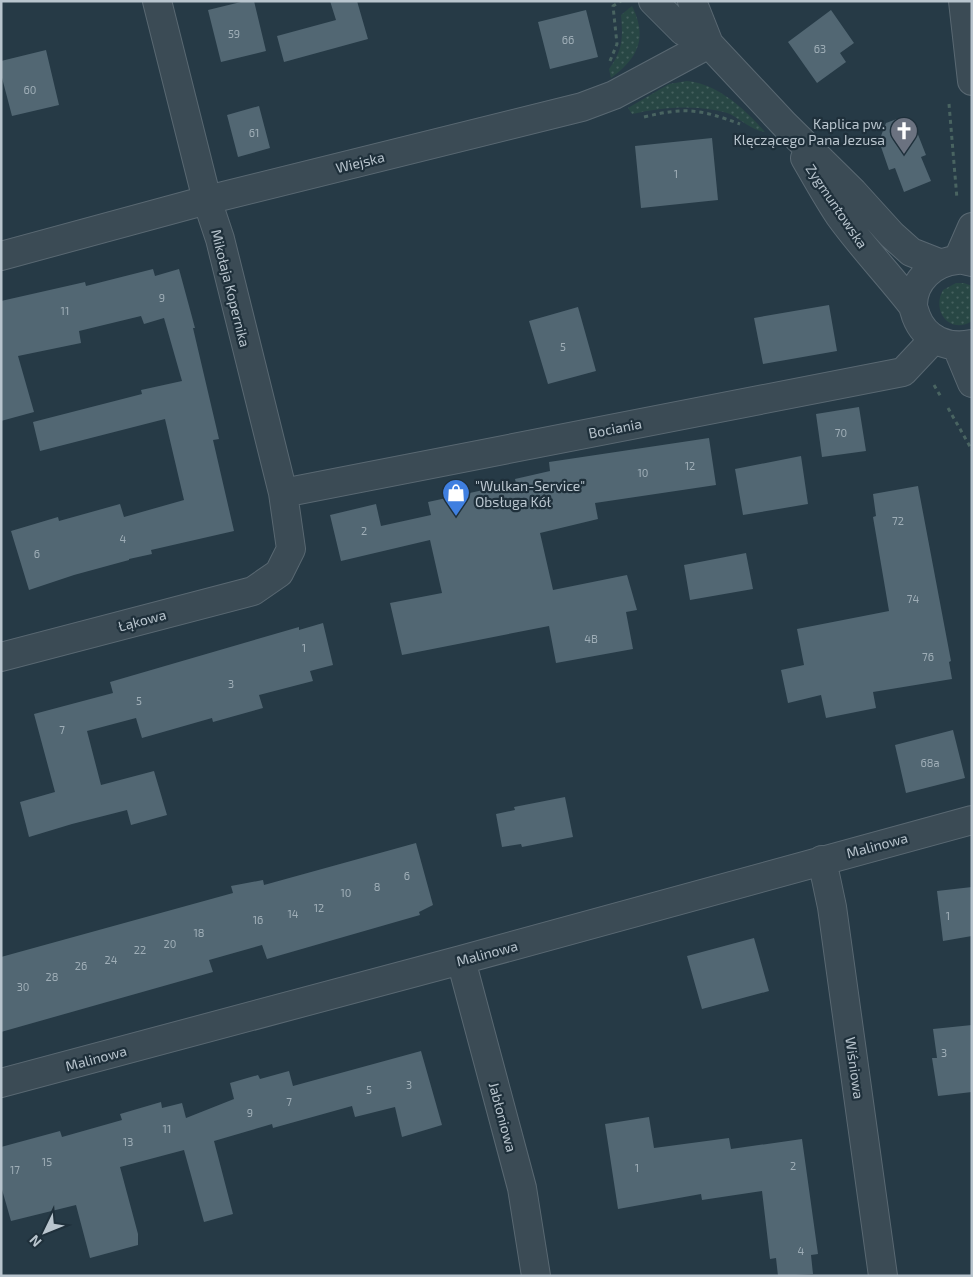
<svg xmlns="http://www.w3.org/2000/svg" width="973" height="1277" viewBox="0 0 973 1277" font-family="'Exo 2',sans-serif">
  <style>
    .grass { fill: url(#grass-dots) }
    .building { fill: #526773 }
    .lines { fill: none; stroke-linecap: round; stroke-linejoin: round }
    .minor-casing { stroke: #596872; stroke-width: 30 }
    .path { stroke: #496461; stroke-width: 3; stroke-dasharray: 4 4; stroke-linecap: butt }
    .minor { stroke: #3b4b55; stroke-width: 28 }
    .labels { text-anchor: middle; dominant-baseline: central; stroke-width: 4.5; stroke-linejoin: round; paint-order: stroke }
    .number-label { font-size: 11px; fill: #9faeb7 }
    .poi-label { font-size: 14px; fill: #b9c5ce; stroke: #1f303b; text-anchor: end }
    .street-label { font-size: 14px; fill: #b9c5ce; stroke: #1f303b }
  </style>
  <defs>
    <pattern id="grass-dots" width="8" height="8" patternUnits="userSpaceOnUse" patternTransform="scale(1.25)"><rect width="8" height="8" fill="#284744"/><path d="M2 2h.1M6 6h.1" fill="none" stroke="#45605e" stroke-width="1.8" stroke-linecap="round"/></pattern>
  </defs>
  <rect width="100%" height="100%" fill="#263a46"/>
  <path class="grass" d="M632,6c16,32 6,52 -21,72l-2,-9c14,-19 14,-31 12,-54z
    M687,81c31,3 58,28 78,51 -13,-2 -24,-12 -35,-18 -5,-2 -10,-3 -16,-4 -28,-5 -54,-2 -82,4l-4,-6 41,-24z
    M956,283h8l8,3v35c-22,14 -41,-10 -29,-31z"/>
  <path class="building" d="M245,1h9l12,50 -45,11 -13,-52z
    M330,1h27l11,38 -84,23 -7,-26 59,-16z
    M586,10l12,47 -48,12 -12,-47z
    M831,10l23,33 -14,10 6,9 -29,21 -29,-41z
    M46,50l13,55 -47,11 -11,-42v-13z
    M259,106l11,42 -32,9 -11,-42z
    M897,119l18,8 11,28 -5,2 10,24 -27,11 -9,-24 -6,2 -10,-29 7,-18z
    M712,138l6,62 -77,8 -6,-62z
    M153,269l2,7 24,-7 16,59h-2l26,111 -6,1 21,91 -83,19 1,4 -23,5v1l-55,15 -45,15 -18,-59 47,-14 1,4 61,-17 4,13 60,-17 -19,-81 -125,32 -7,-29 109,-28 -1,-4 41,-9 -18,-63 -20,6 -3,-8 -62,15 2,12 -63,13 16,56 -33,9v-120l84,-19 1,4z
    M829,305l8,46 -74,13 -9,-46z
    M578,307l18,64 -48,13 -19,-63z
    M859,407l7,44 -44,6 -6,-43z
    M709,438l7,47 -121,18 3,16 -58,14 13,57 74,-15 10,35 -11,2 7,37 -77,14 -7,-37 -147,29 -12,-52 52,-10 -12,-53 -89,21 -11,-46 46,-11 5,22 50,-11 -3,-13 88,-19 -1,-4 35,-8 -1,-9z
    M801,456l7,48 -65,11 -8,-46z
    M918,486l33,175 -2,1 3,17 -79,13 3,16 -50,10 -5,-23 -33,8 -7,-33 23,-5 -7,-36 92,-18 -16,-94 3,-1 -3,-22z
    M746,553l7,36 -63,11 -6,-35z
    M323,623l10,42 -23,6 3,10 -54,14 4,13 -50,14 -1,-4 -70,20 -6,-20 -49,13 14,54 53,-14 13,44 -36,10 -4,-15 -55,14 -43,13 -9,-35 35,-10 -21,-78 79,-21 -3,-11 189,-55v3z
    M953,730l12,48 -59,15 -11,-48z
    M565,797l8,40 -51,10 -1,-3 -19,3 -6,-33 19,-4 -1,-3z
    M416,843l17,62 -14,7 1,3 -153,44 -5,-14 -53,15 4,12 -212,60v-75l232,-64 -2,-7 32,-6 1,5z
    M972,887v49l-29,5 -6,-50z
    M754,938l15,53 -67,18 -15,-53z
    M972,1025v67l-34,4 -6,-38h5l-4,-29z
    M421,1051l21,74 -40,12 -7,-30 -40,10 -3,-11 -79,22 -1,-4 -58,17 19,73 -29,8 -20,-72 -64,17 18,67v11l-48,13 -14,-53 -65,16 -10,-35v-39l59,-16 2,6 60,-17 -2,-6 41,-12 1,6 20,-5 4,15 48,-19 -4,-16 28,-8 2,4 29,-8 4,15z
    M649,1117l5,31 75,-10 2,11 71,-10 16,115 -7,1 2,19 -35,2 -2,-18 -6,1 -8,-68 -60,9 -1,-6 -83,15 -13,-85z"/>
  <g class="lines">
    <defs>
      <path id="minor" d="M653,1l30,30 26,13 76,81 68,67 39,43 19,17 28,11
        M692,1l17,43
        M963,1l9,80
        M805,158c11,19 22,39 34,57 23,32 50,60 74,91
        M1,256l206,-56 375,-93 32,-12 95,-51
        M958,259l14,-32
        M972,262c-5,-1 -10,-3 -15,-2 -23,2 -44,20 -44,45 0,3 2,7 3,11 9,24 32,33 56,28
        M957,347l15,36
        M283,493l620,-121 31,-33
        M1,657l252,-66 26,-18 12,-24 -8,-56 -63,-254 -13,-39 -50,-199
        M822,860l10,47 51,369
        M461,960l61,228 14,88
        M1,1083l460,-123 511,-140"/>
    </defs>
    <use href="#minor" class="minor-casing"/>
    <path class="path" d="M610,61l7,-17 -4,-38 8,-5
      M949,104l8,95
      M644,117c41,-10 56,-8 96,7
      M934,385l7,12
      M948,408l24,42"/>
    <use href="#minor" class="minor"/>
  </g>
  <defs>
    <symbol id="church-pin" viewBox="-11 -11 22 30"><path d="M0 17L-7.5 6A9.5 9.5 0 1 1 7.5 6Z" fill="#6b7280" stroke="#1f303b"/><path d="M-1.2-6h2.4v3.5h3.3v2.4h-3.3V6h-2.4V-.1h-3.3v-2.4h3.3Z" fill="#fff"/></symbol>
    <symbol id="shop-pin" viewBox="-11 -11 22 30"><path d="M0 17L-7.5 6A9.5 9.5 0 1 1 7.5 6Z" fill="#3f7fe0" stroke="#1f303b"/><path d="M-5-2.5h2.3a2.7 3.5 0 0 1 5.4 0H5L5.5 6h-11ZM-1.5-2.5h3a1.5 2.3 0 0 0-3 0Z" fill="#fff"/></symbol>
  </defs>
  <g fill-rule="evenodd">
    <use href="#church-pin" x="888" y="115" width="32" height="43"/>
    <use href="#shop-pin" x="440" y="477" width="32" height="43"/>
  </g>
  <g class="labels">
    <g class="number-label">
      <text x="234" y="33">59</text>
      <text x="568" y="39">66</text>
      <text x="820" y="48">63</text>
      <text x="30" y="89">60</text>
      <text x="254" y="132">61</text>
      <text x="676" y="173">1</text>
      <text x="162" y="297">9</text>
      <text x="65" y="310">11</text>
      <text x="563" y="346">5</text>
      <text x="841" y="432">70</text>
      <text x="690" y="465">12</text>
      <text x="643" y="472">10</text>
      <text x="898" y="520">72</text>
      <text x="364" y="530">2</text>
      <text x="123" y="538">4</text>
      <text x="37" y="553">6</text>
      <text x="913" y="598">74</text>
      <text x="591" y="638">4B</text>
      <text x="304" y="647">1</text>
      <text x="928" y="656">76</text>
      <text x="231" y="683">3</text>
      <text x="139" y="700">5</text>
      <text x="62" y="729">7</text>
      <text x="930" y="762">68a</text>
      <text x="407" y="875">6</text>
      <text x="377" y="886">8</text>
      <text x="346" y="892">10</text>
      <text x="319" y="907">12</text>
      <text x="293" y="913">14</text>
      <text x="948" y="915">1</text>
      <text x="258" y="919">16</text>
      <text x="199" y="932">18</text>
      <text x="170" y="943">20</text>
      <text x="140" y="949">22</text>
      <text x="111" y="959">24</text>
      <text x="81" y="965">26</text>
      <text x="52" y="976">28</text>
      <text x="23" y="986">30</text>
      <text x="944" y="1052">3</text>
      <text x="409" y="1084">3</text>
      <text x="369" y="1089">5</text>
      <text x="289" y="1101">7</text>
      <text x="250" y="1112">9</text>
      <text x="167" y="1128">11</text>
      <text x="128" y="1141">13</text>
      <text x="47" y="1161">15</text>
      <text x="793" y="1165">2</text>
      <text x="637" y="1167">1</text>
      <text x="15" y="1169">17</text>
      <text x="801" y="1250">4</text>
    </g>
    <g class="poi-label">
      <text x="885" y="123">Kaplica pw.<tspan x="885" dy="16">Klęczącego Pana Jezusa</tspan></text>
      <text x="475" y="485" text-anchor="start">"Wulkan-Service"<tspan x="475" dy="16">Obsługa Kół</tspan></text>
    </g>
    <g class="street-label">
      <text transform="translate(360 162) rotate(-14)">Wiejska</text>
      <text transform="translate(837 206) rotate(56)">Zygmuntowska</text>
      <text transform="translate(231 288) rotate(76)">Mikołaja Kopernika</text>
      <text transform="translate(615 428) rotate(-11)">Bociania</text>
      <text transform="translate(142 620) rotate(-15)">Łąkowa</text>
      <text transform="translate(877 845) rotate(-15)">Malinowa</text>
      <text transform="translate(487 953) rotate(-15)">Malinowa</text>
      <text transform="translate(96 1058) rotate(-15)">Malinowa</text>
      <text transform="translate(855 1068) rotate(82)">Wiśniowa</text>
      <text transform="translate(503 1117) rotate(75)">Jabłoniowa</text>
    </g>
  </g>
  <rect width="973" height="1277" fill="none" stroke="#b9c5ce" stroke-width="5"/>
  <g transform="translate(45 1232) rotate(227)" stroke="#1f303b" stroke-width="4" paint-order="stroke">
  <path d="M0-4L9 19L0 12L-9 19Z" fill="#b9c5ce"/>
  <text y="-8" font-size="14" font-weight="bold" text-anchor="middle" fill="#b9c5ce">N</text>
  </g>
</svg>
